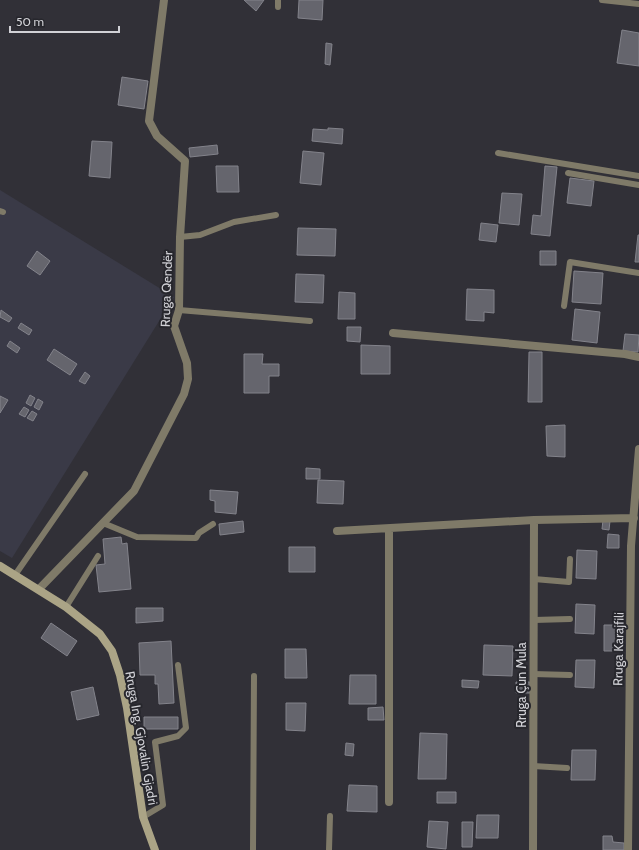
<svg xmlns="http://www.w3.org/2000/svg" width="639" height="850" viewBox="0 0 639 850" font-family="Cabin,sans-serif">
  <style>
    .built { fill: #3a3a47 }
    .building { fill: #65656d; stroke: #83838b }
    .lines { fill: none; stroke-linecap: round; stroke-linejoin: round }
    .lane { stroke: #7f7a68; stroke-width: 6 }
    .street { stroke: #7f7a68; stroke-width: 8 }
    .secondary { stroke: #aba486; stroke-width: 8 }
    .labels { text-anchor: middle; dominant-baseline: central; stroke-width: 4; stroke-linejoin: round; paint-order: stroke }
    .street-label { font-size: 13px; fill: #d1d1d6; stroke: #27272d }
  </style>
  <rect width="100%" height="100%" fill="#313037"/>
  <path class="built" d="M0,190l174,107 -162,261 -12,-7z"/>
  <path class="building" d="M244,0h20l-8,11z
    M299,0h24l-1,20 -24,-2z
    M622,30l17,3v33l-22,-3z
    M326,43l6,1 -2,21 -5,-1z
    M122,77l26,4 -4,28 -26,-4z
    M328,128l15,1 -1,15 -30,-3 1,-12 15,1z
    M92,141l20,1 -2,36 -21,-2z
    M217,145l1,9 -28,3 -1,-9z
    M303,151l21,2 -3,32 -21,-2z
    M216,166h22l1,26h-22z
    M545,166l12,1 -7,69 -19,-2 2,-19 8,1z
    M570,178l24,3 -3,25 -24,-3z
    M502,193l20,1 -3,31 -20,-2z
    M481,223l17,2 -2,17 -17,-2z
    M298,228l38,1 -1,27 -38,-1z
    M638,235h1v27h-4z
    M37,251l13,10 -10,14 -13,-9z
    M540,251h16v14h-16z
    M574,271l29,2 -2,31 -29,-2z
    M296,274l28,1 -1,28 -28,-1z
    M467,289l27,1v23l-10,-1v9l-18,-1z
    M339,292l16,1v26h-17z
    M575,309l25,3 -3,31 -25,-3z
    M1,310l11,8 -3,4 -9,-5z
    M21,323l11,7 -3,5 -11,-7z
    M347,327h14l-1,15 -13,-1z
    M625,334l14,1 -1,17 -15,-1z
    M10,341l10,7 -3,5 -10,-7z
    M361,345l29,1v28h-29z
    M54,349l23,15 -7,11 -23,-15z
    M529,352h13v50h-14z
    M244,354h19l-1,10h17v12h-10v17h-25z
    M85,372l5,4 -5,8 -6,-3z
    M30,395l5,3 -4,8 -5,-3z
    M0,396l8,4 -8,13z
    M38,399l5,3 -4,8 -5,-3z
    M24,407l5,3 -4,7 -6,-3z
    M32,411l5,3 -4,7 -6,-3z
    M565,425v32l-18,-1 -1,-30z
    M306,468l14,1v10h-14z
    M318,480l26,1 -1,23 -26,-1z
    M210,490l28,2 -2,22 -21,-2v-11l-5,-1z
    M603,520l7,1 -1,9 -7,-1z
    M243,521l1,11 -24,3 -1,-11z
    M608,534l11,1v13h-12z
    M121,537l1,7 5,-1 4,46 -32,3 -3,-27 9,-1 -2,-25z
    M289,547h26v25h-26z
    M577,550l20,1 -1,28 -20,-1z
    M576,604l19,1 -1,29 -19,-1z
    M136,608h27v13l-27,2z
    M51,623l26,18 -10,15 -26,-18z
    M604,625h13v26h-13z
    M171,641l3,62 -15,1 -1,-20h-3v-9h-15l-1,-32z
    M484,645l29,1 -1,30 -29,-1z
    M285,649h21l1,29h-22z
    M576,660h19l-1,28 -19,-1z
    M350,675h26v29h-27z
    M462,680l17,1 -1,7 -16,-1z
    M516,682h14v11h-14z
    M93,687l6,28 -22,5 -6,-28z
    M286,703h20l-1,28 -19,-1z
    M383,707l1,13h-16v-12z
    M144,717h34v12h-34z
    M420,733l27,1 -1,45h-28z
    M346,743l8,1 -1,12 -8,-1z
    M572,750h24l-1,30h-24z
    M349,785l28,1v26l-30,-1z
    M437,792h19v11h-19z
    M477,815h22l-1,23h-22z
    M429,821l19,1 -2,27 -19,-2z
    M462,822h11l-1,25h-10z
    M603,836h9l1,6 11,1v7h-21z"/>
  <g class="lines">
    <path class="lane" d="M602,0l37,4
      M278,7v-7
      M498,153l141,23
      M568,173l71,12
      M0,211l3,1
      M180,237l20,-2 34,-13 42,-7
      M564,306l6,-44 69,11
      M179,310l131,11
      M103,523l34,14 59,1 3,-5 14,-9
      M15,575l70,-101
      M534,579l35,3 1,-23
      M66,607l32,-51
      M534,620l36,-1
      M533,674l37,1
      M533,766l34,2
      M143,817l20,-12 -8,-63 23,-6 8,-8 -8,-63
      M253,850l1,-174
      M329,850l1,-34"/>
    <path class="street" d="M393,333l232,21 14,3
      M389,529v273
      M337,531l197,-11 100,-2
      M39,589l95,-98 50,-97 4,-15 -1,-16 -13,-37 5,-16 1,-73 5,-76 -28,-25 -8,-15 15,-121
      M533,850l1,-330
      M628,850l3,-304 8,-97"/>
    <path class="secondary" d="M0,566l66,41 34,27 12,17 8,24 7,33 16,109 12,33"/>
  </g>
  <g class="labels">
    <g class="street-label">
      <text transform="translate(166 289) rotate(-88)">Rruga Qendër</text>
      <text transform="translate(618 649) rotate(-89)">Rruga Karajfili</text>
      <text transform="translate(521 685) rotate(-90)">Rruga Çun Mula</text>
      <text transform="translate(142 738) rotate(80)">Rruga Ing. Gjovalin Gjadri</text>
    </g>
  </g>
  <path d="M10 26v6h109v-6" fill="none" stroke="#d1d1d6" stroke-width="2"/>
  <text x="16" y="26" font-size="12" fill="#d1d1d6" stroke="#27272d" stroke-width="3" paint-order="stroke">50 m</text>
</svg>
